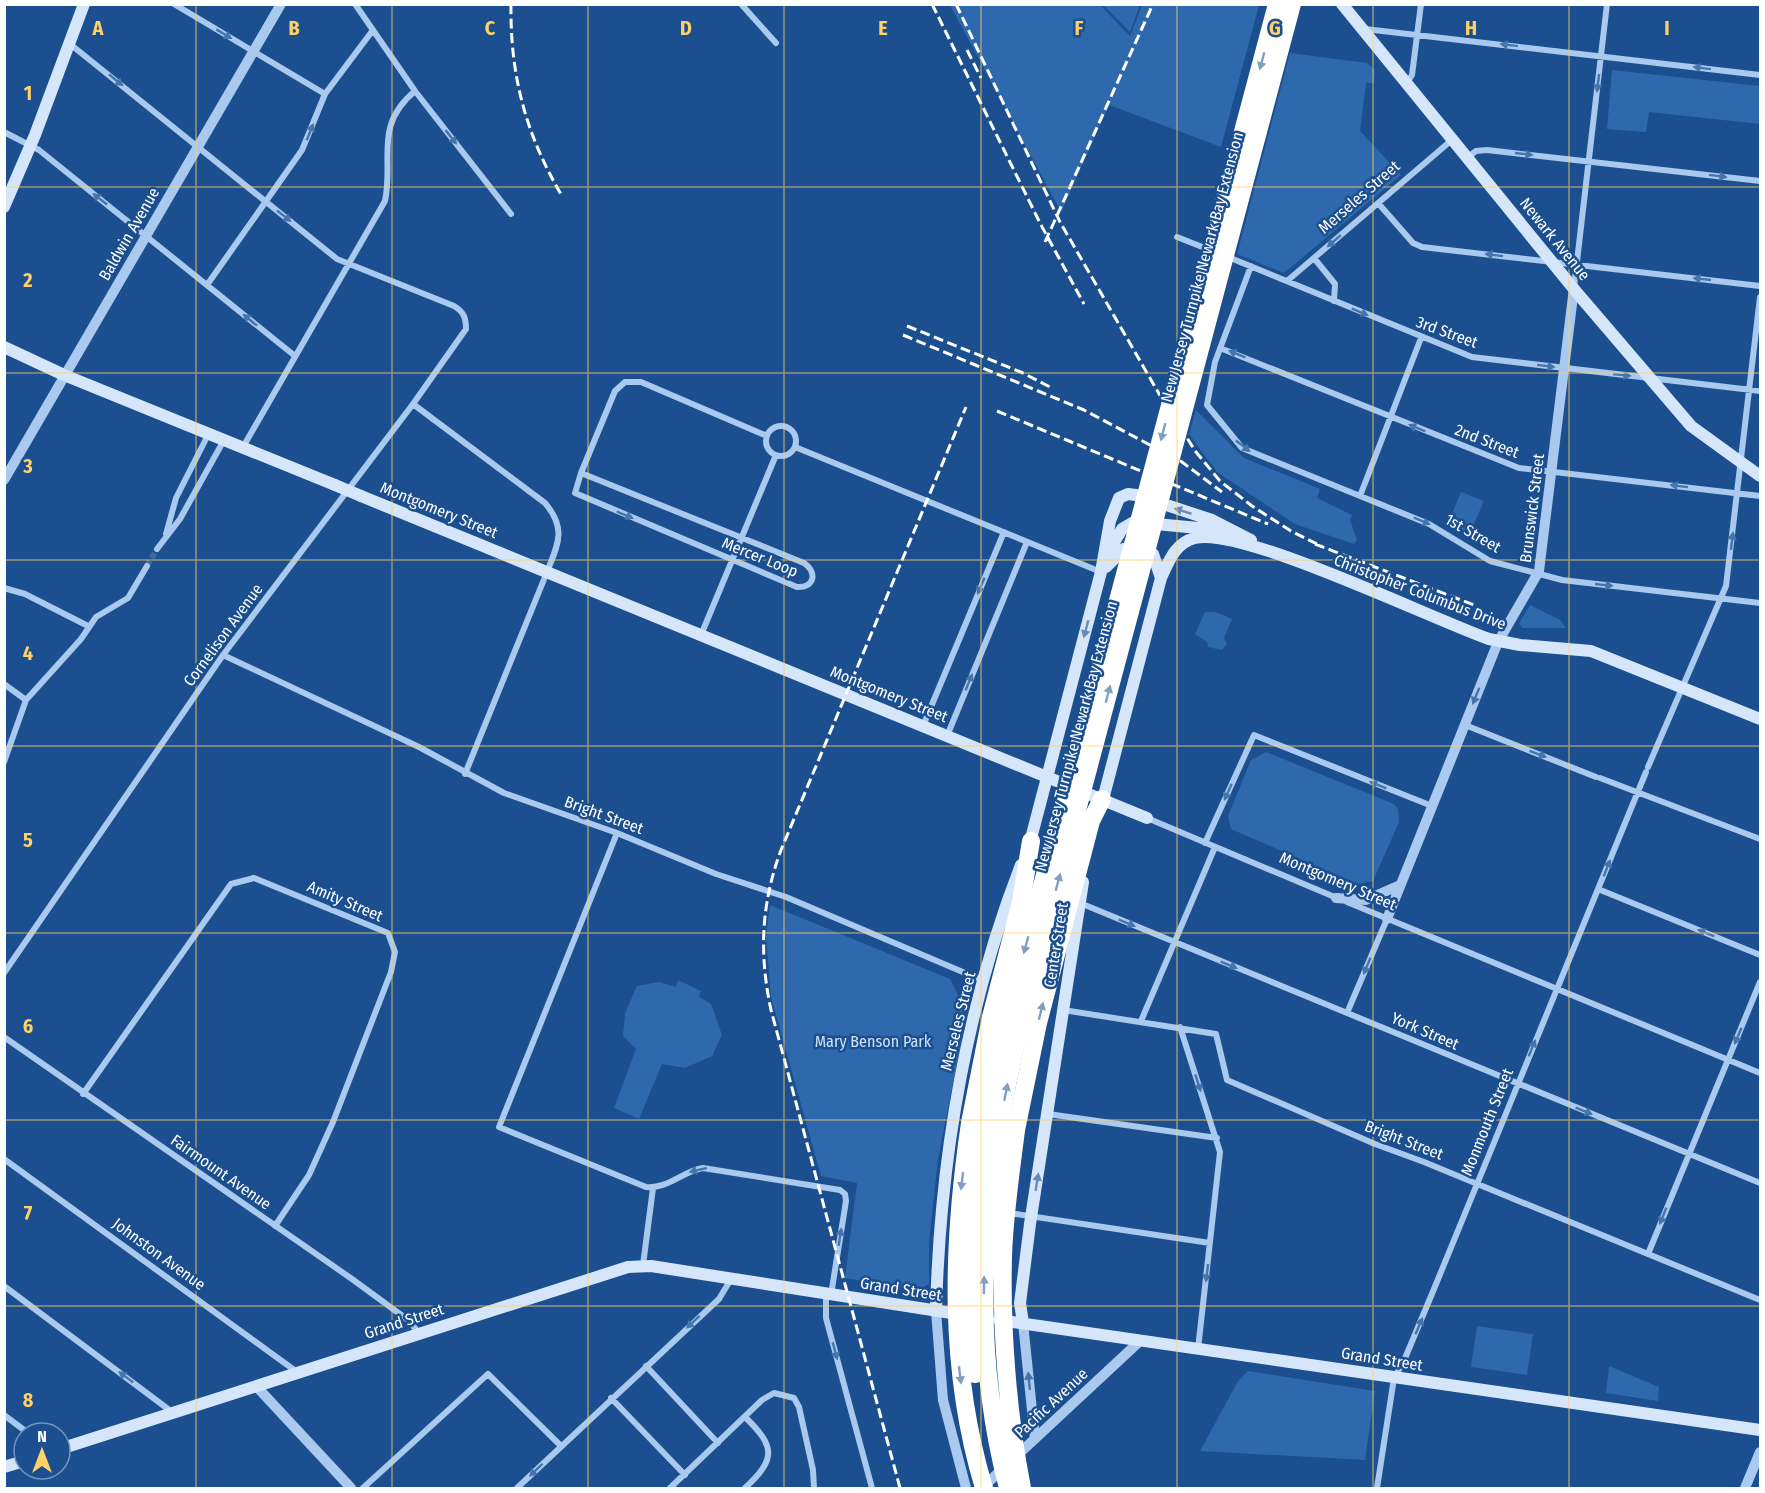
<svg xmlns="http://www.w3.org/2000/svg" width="1765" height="1493" viewBox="0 0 1765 1493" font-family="'Fira Sans Condensed',sans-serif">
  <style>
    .green { fill: #2e69ad }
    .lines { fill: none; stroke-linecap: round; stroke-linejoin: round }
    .minor-tunnel { stroke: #3d69a0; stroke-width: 6; stroke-dasharray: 6 3; stroke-linecap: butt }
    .minor { stroke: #a9c9ee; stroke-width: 6 }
    .tertiary { stroke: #a9c9ee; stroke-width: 10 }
    .secondary { stroke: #d6e6fa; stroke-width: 12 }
    .motorway { stroke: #fff; stroke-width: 18 }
    .rail { stroke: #fff; stroke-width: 3; stroke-dasharray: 10 4.5; stroke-linecap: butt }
    .secondary-bridge { stroke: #d6e6fa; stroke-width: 12 }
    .motorway-bridge { stroke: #fff; stroke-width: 18 }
    .oneway { fill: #4674ac }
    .oneway2 { fill: #829ec1 }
    .oneway3 { fill: #668bba }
    .grid { fill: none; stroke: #ffd166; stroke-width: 1.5; stroke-opacity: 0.55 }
    .labels { text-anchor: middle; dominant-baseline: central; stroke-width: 5; stroke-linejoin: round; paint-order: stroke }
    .street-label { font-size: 16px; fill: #fff; stroke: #1b4f8f }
    .park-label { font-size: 16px; fill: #cfe3fa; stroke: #1b4f8f }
    .grid-label { font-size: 20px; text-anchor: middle; font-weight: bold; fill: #ffd166; stroke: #1b4f8f; stroke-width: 5; stroke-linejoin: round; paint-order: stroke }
  </style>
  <rect width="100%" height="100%" fill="#1b4f8f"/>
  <path class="green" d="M950,5h150l30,31 12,-31h117l-38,142 -112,-42 -48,107z
    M1103,5h37l-10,27z
    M1290,53l77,10 8,7 -1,13h-8l-6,48 41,44 -117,98 -47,-19z
    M1612,70l148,16v38l-111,-12 -3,20 -39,-3z
    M1196,410l48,48 76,31 -3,9 35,17 -2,5 7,20 -3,4 -59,-20 -78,-52 -28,-38z
    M1461,492l23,9 -15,34 -20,-14z
    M1530,605l30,15 6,8h-44l-3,-5z
    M1205,612h11l16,7 -8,19 3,6 -5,6 -14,-3 -1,-5 -12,-8z
    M1266,752l128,52 4,5 1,13 -26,59 -15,3 -127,-55 -3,-13 23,-56z
    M770,905l180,74 17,33 -29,147 -9,83v42l-11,6 -73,-12 12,-95 -36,-7 -50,-179 -5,-61z
    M678,980l23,11 -2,6 12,7 11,31 -10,21 -27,12 -23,-4 -23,55 -25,-11 22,-59 -13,-13 2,-23 12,-27 22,-4 17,5z
    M1477,1326l56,8 -6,41 -56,-8z
    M1609,1366l50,21 -1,14 -52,-8z
    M1248,1371l127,20 -10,69 -165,-9 38,-70z"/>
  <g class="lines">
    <path class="minor-tunnel" d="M147,566l10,-17"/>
    <path class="minor" d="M174,4l151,90
      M355,4l60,87 96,123
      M741,4l35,39
      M1365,29l395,46
      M1407,83l5,-8 9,-71
      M4,132l35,18 256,206
      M1468,157l8,-6 11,-1 273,31
      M1378,203l35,40 9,4 338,39
      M1177,237l33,13
      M1228,257l244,100 288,34
      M1314,258l21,26 -1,17
      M1251,266l-36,96 -8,43 35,43 187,76 61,37 72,19 198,23
      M1287,281l166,-142
      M207,285l95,-135 23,-56 48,-64
      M1574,287l33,-283
      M1220,348l299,120 241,28
      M413,404l132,99c22,26 13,41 2,69l-82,202
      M766 441a15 15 0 1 1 30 0a15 15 0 1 1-30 0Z
      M243,447l142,-246c9,-42 -12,-75 30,-110
      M795,447l306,125
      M581,473l223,90c14,10 10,25 -7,24l-222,-94 6,-20 34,-82 10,-9h16l126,54
      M1360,496l61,-158
      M166,534l10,-36 33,-65
      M157,549l23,-30 44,-79
      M4,588l21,6 63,32
      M701,635l75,-180
      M223,655l196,92 85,46 113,40 99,41 70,23 198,84
      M4,684l22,16 -22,62
      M26,700l55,-61 15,-22 32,-19 19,-32
      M1465,725l131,52
      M923,726l81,-194
      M947,736l80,-194
      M1648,767l78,-181 34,-289
      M1600,778l160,61
      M1147,818l190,80
      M617,833l-118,294 147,60c22,2 37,-16 57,-19l137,22 5,4 1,7 -15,94
      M1205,843l49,-108 178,71
      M1598,889l162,66
      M1347,902l413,171
      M1080,903l680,280
      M4,973l219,-318 190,-251 53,-75c0,-11 -2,-17 -12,-23l-117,-47 -267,-215
      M1063,1010l153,24 11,46 148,64 49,18 336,138
      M1347,1013l40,-94
      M1141,1021l74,-174
      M1180,1027l40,125 -22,197
      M4,1037l348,242 56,41 11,13
      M83,1094l148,-210 23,-6 134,55 7,19 -4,20 -58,150 -24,53 -34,51
      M1048,1114l169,24
      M4,1159l293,213
      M1009,1213l201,30
      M1648,1254l112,-272
      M643,1265l10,-77
      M4,1286l168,126
      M826,1294v24l46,170
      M646,1366l72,77
      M611,1398l74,77
      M4,1415l24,18
      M745,1417c31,30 31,42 0,71
      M363,1488l125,-114 73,72
      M517,1488l202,-189 12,-20
      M670,1488l92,-88 12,-7 20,5 5,9 14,63 1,18
      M1377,1488l17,-110 9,-15 31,-74 212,-517"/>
    <path class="tertiary" d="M4,480l277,-476
      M1336,898l30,2 34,-15
      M1387,919l111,-277 41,-71 35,-283
      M936,1311l7,89 23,88
      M1023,1323l12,116
      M256,1386l95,102
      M982,1488l159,-148
      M1745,1488l15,-36"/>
    <path class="secondary" d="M1342,4l236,290 113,132 69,50
      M4,207l31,-72 49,-131
      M4,347l60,28 271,110
      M361,496l786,322
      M1109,551l13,-22 12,-7 86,8
      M1106,567l18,-18 17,-3 12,8 8,24
      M1101,807l60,-229c8,-17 14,-35 34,-40 46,-12 237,81 294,101l31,6 71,6 169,68
      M1029,846l72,-274 9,-51 9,-23 9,-4 8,1 76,25 39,20
      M936,1311c4,-151 30,-304 85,-446
      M999,1320l761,110
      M1023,1323l-3,-20 10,-79 53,-342
      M60,1449l568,-182 23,-1 313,49
      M4,1467l20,-6"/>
    <path class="motorway" d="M970,1123l21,-106 30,-115 10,-61
      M1016,1130l22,-107 53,-202 11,-22"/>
    <path class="rail" d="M511,4c-1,72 15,131 51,192
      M932,4l109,221 43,79
      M956,4l104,218 102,177 34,53 24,29 32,25 39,25 32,16
      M967,50l14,28
      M1045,242l108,-238
      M907,326l116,47 27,14
      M903,335l181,75 98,52 40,30
      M997,411l271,113
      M1315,544l159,61
      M900,1488l-129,-478c-12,-56 -10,-106 10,-160l185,-443"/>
    <path class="secondary-bridge" d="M335,485l26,11"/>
    <path class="motorway-bridge" d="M970,1123c-18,122 -22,246 14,365
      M1016,1130c-5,42 -12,85 -13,127 -2,72 5,161 19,231
      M975,1374c-12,-113 3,-227 27,-338l275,-1032
      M1008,1488c-43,-162 -22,-333 20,-494l264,-990"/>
  </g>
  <defs><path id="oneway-solid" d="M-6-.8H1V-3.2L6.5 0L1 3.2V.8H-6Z" transform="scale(1.5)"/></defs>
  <g class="oneway">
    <use href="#oneway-solid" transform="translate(224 34) rotate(31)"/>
    <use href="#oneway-solid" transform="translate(1509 45) rotate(-173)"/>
    <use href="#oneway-solid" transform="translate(1702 68) rotate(-173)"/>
    <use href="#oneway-solid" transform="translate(116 80) rotate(39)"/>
    <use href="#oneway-solid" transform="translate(1598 83) rotate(97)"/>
    <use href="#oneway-solid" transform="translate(310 132) rotate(-68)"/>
    <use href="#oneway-solid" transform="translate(451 137) rotate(52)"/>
    <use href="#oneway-solid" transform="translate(1524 154) rotate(6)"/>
    <use href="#oneway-solid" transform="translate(1718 176) rotate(7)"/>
    <use href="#oneway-solid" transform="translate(100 199) rotate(-142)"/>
    <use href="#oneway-solid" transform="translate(284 216) rotate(38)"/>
    <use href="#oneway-solid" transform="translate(1334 241) rotate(139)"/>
    <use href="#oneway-solid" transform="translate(1494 255) rotate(-173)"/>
    <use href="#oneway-solid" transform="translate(1702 279) rotate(-174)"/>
    <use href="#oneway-solid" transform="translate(1360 312) rotate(23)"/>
    <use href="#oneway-solid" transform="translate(250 320) rotate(-141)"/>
    <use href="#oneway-solid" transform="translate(1237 354) rotate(-158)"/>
    <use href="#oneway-solid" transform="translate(1546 366) rotate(7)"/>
    <use href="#oneway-solid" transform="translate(1622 375) rotate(6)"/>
    <use href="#oneway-solid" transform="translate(1417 428) rotate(-158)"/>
    <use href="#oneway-solid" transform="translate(1243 446) rotate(38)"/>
    <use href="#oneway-solid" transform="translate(1679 486) rotate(-173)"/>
    <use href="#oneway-solid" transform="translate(625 515) rotate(23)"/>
    <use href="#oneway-solid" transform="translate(1422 521) rotate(23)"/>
    <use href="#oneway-solid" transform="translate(1732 541) rotate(-83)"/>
    <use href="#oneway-solid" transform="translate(1604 585) rotate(6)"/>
    <use href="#oneway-solid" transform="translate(981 586) rotate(113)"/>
    <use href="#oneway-solid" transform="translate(969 682) rotate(-68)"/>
    <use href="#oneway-solid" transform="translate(1476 696) rotate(112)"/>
    <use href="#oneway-solid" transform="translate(1538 754) rotate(21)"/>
    <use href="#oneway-solid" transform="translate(1378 785) rotate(-158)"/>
    <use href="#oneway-solid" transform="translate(1228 792) rotate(114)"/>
    <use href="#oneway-solid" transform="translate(1607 868) rotate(-68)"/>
    <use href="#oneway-solid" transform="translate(1127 923) rotate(23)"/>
    <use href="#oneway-solid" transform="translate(1706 933) rotate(-158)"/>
    <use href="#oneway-solid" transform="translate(1229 965) rotate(22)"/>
    <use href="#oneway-solid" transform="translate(1367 966) rotate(113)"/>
    <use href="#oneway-solid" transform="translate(1738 1036) rotate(113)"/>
    <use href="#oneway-solid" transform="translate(1532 1048) rotate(-68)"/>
    <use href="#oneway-solid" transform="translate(1198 1083) rotate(72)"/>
    <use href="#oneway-solid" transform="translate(1584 1111) rotate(22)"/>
    <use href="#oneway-solid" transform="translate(698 1170) rotate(167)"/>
    <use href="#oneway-solid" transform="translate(1663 1216) rotate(112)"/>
    <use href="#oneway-solid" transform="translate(840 1237) rotate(-81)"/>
    <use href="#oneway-solid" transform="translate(1207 1273) rotate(97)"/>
    <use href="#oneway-solid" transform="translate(693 1322) rotate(137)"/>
    <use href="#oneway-solid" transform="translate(1419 1326) rotate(-67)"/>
    <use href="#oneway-solid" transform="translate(835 1351) rotate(75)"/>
    <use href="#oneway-solid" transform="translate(126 1377) rotate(-143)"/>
    <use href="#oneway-solid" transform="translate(1029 1381) rotate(-96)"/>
    <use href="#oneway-solid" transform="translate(536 1470) rotate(136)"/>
  </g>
  <g class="oneway2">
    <use href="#oneway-solid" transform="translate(1262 61) rotate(105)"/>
    <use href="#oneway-solid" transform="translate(1163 432) rotate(105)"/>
    <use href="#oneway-solid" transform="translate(1108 694) rotate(-75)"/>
    <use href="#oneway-solid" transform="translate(1058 882) rotate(-75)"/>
    <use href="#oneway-solid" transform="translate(1026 945) rotate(105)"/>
    <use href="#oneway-solid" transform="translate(1041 1011) rotate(-76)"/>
    <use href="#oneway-solid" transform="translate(1006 1092) rotate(-79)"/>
    <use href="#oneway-solid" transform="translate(962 1181) rotate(97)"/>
    <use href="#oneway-solid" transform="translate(984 1285) rotate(-89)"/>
    <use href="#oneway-solid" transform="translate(960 1375) rotate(83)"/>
  </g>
  <g class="oneway3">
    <use href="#oneway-solid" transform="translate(1183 511) rotate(-162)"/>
    <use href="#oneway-solid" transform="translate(1086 629) rotate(105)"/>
    <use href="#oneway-solid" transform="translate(1037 1182) rotate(-81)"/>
  </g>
  <path class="grid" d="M196,4v1484M392,4v1484M588,4v1484M784,4v1484M981,4v1484M1177,4v1484M1373,4v1484M1569,4v1484M4,187h1756M4,373h1756M4,560h1756M4,746h1756M4,933h1756M4,1120h1756M4,1306h1756"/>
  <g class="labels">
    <g class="street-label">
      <text transform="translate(1359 197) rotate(-41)">Merseles Street</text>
      <text transform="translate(129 234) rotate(-60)">Baldwin Avenue</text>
      <text transform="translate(1555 239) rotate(51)">Newark Avenue</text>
      <text transform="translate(1202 267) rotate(-75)">New Jersey Turnpike Newark Bay Extension</text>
      <text transform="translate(1447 332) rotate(20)">3rd Street</text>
      <text transform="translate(1487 441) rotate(21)">2nd Street</text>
      <text transform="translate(1532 508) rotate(-83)">Brunswick Street</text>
      <text transform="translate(439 510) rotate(22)">Montgomery Street</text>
      <text transform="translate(1473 533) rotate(30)">1st Street</text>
      <text transform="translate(760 557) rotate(22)">Mercer Loop</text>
      <text transform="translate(1420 592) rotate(21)">Christopher Columbus Drive</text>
      <text transform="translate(223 635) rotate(-54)">Cornelison Avenue</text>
      <text transform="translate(889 694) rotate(22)">Montgomery Street</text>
      <text transform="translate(1076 736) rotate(-75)">New Jersey Turnpike Newark Bay Extension</text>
      <text transform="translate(604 815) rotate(20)">Bright Street</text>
      <text transform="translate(1338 881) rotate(23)">Montgomery Street</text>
      <text transform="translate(345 901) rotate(23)">Amity Street</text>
      <text transform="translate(1056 945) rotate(-81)">Center Street</text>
      <text transform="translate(958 1021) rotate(-76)">Merseles Street</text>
      <text transform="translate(1425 1031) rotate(23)">York Street</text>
      <text transform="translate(1487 1122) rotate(-68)">Monmouth Street</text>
      <text transform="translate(1404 1140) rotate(21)">Bright Street</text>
      <text transform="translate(221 1172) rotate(35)">Fairmount Avenue</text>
      <text transform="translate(159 1254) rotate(36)">Johnston Avenue</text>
      <text transform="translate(901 1289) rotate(9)">Grand Street</text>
      <text transform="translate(404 1321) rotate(-18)">Grand Street</text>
      <text transform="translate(1382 1359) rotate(9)">Grand Street</text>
      <text transform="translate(1051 1403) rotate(-43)">Pacific Avenue</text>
    </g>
    <g class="park-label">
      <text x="873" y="1041">Mary Benson Park</text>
    </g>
  </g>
  <g class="grid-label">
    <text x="98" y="35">A</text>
    <text x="294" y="35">B</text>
    <text x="490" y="35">C</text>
    <text x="686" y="35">D</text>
    <text x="883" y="35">E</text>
    <text x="1079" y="35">F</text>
    <text x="1275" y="35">G</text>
    <text x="1471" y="35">H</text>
    <text x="1667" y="35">I</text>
    <text x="28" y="100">1</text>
    <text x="28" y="287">2</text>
    <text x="28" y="473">3</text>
    <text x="28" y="660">4</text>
    <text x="28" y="847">5</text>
    <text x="28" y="1033">6</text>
    <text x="28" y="1220">7</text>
    <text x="28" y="1407">8</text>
  </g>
  <rect width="1765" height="1493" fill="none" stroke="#ffffff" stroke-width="12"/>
  <g transform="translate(42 1451)"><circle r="28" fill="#1b4f8f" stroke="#7695bc" stroke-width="1.5"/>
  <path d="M0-4.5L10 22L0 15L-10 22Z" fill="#ffd166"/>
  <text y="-9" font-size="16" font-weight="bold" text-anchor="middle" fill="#ffffff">N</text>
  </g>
</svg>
